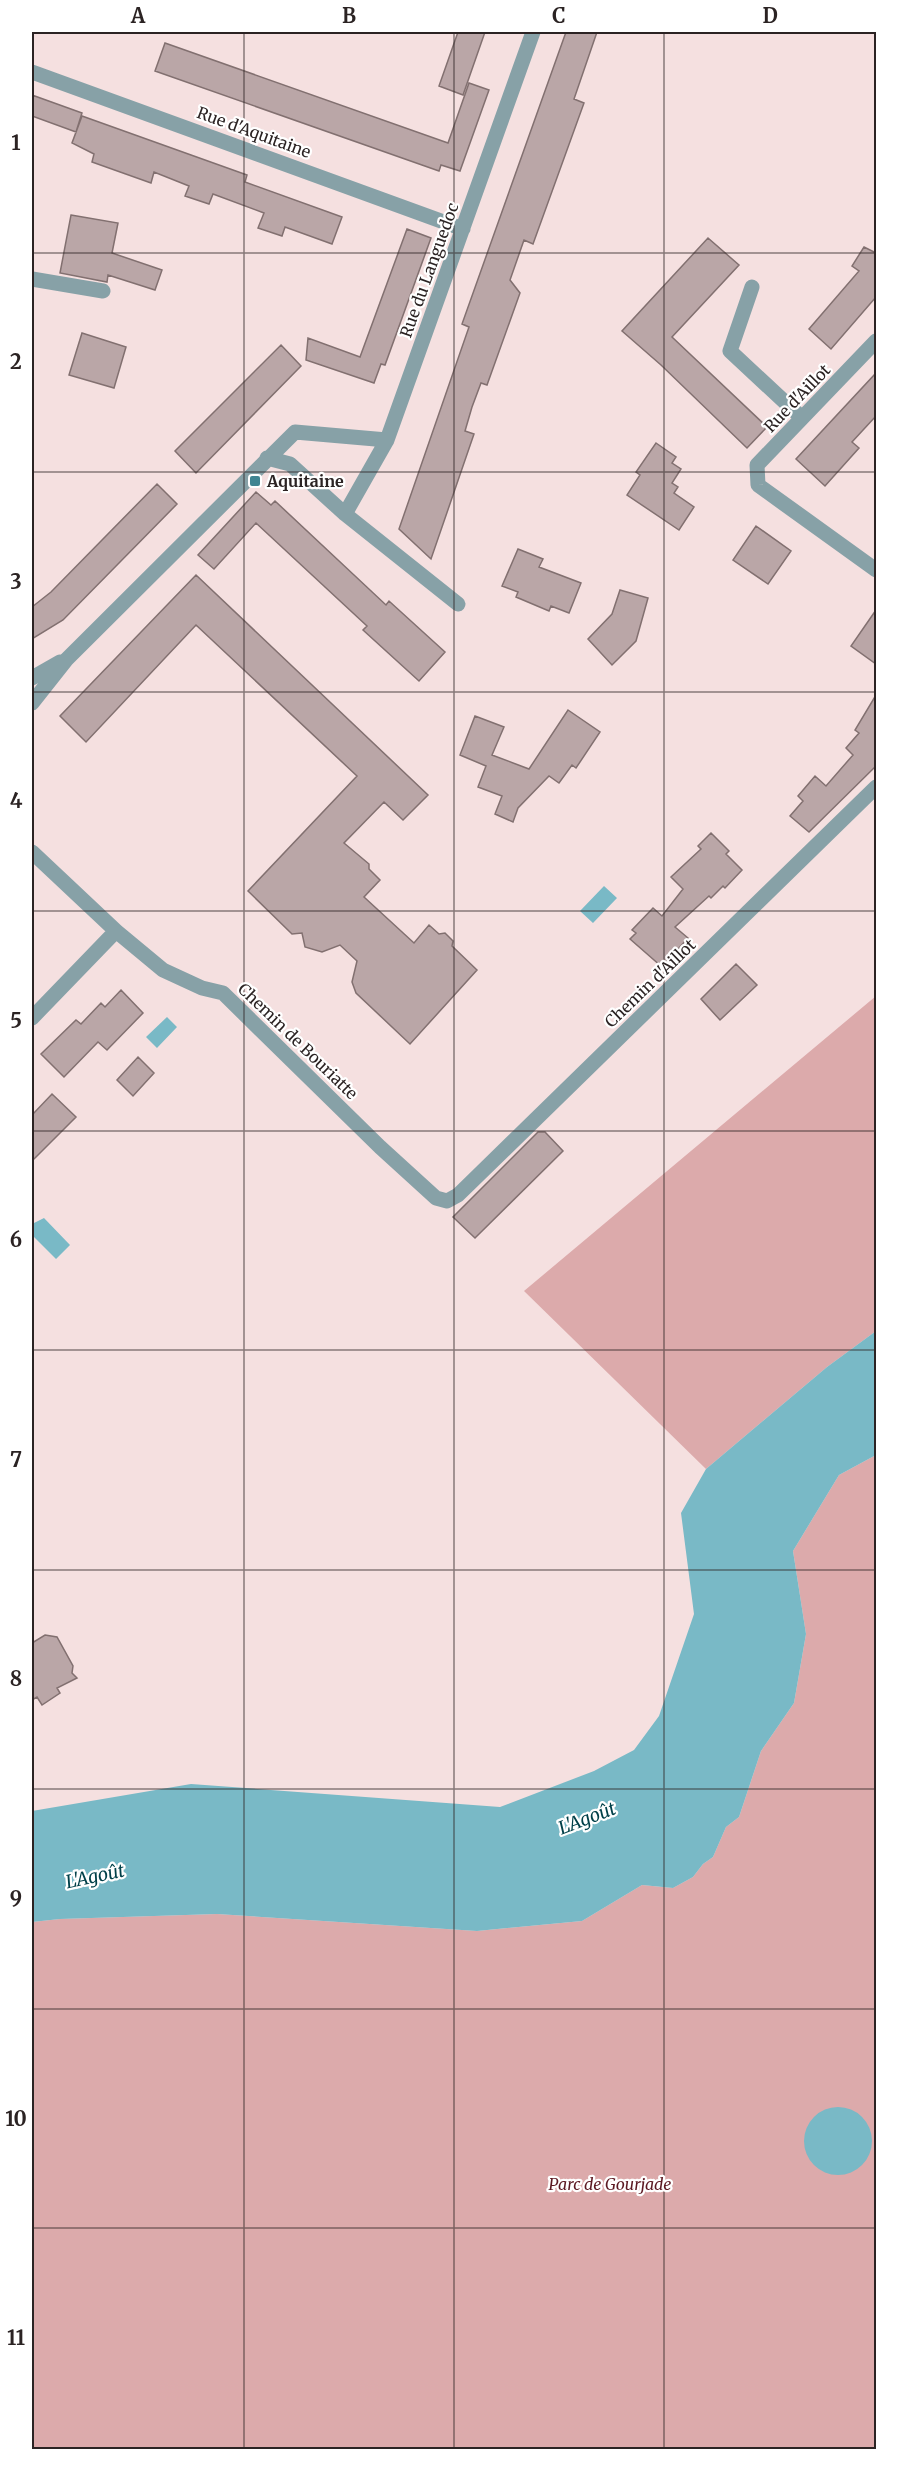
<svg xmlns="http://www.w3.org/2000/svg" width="908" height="2481" viewBox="0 0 908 2481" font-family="Merriweather,serif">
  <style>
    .green { fill: #dcaaab }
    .water { fill: #79b9c6 }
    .building { fill: #baa6a7; stroke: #827070; stroke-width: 1.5 }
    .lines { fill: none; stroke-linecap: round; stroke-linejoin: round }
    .minor { stroke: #87a1a7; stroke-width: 15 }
    .grid { fill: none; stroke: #2b2323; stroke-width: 1.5; stroke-opacity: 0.55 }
    .poi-dot { fill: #408592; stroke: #fff; stroke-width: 2 }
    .labels { text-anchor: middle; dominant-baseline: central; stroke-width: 4.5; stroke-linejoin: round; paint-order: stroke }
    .street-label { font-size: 16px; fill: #2b2323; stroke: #fff }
    .poi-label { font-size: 16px; font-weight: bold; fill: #2b2323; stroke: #fff; text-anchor: start }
    .park-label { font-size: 16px; font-style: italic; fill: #5c1922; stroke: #fff }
    .water-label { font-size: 18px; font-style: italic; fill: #014049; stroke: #fff }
    .neatline { fill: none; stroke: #2b2323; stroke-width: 2 }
    .grid-label { font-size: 20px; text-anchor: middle; font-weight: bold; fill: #2b2323 }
  </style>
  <rect width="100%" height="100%" fill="#f5e0e0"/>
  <path class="green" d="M876,996v335l-49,36 -121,102 -182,-178z
    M876,1455v994h-844v-527l28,-3 157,-5 260,17 105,-10 60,-36 31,3 20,-11 10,-13 10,-7 13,-30 13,-10 22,-66 33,-48 12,-69 -13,-83 46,-76z"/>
  <path class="water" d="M604,886l13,12 -24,25 -13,-12z
    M167,1017l10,10 -20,21 -11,-11z
    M44,1218l26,27 -14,14 -24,-24 2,-12z
    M876,1331v124l-37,20 -46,76 13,83 -12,69 -33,48 -22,66 -13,10 -13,30 -10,7 -10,13 -20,11 -31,-3 -60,36 -105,10 -260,-17 -157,5 -28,3v-111l159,-27 309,23 94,-36 40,-21 25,-34 35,-102 -13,-101 25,-44 121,-102z
    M804 2141a34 34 0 1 1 68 0a34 34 0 1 1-68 0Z"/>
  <path class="building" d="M458,32h27l-22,63 -24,-9z
    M566,32h31l-23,67 10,4 -51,141 -9,-4 -14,40 10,13 -33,92 -6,-2 -9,24 -7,24 9,3 -43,125 -32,-30 70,-202 -7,-3z
    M165,43l283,100 21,-60 20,7 -29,81 -19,-6 -2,6 -284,-100z
    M32,95l50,18 -6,19 -44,-16z
    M82,116l165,59 -2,7 97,35 -10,27 -47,-17 -3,9 -24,-8 6,-15 -51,-19 -4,10 -24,-8 4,-10 -35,-14 -3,11 -59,-21 2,-8 -22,-11z
    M71,215l47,8 -6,30 50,17 -7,20 -47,-15 -1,7 -47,-9z
    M407,229l24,9 -46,127 -4,-1 -7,19 -68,-23 2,-22 52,19z
    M708,238l31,27 -67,72 95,90 -20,21 -86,-83 -39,-34z
    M864,247l10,5 2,-3v48l-45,52 -22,-20 50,-58 -7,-5z
    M82,333l44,14 -12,41 -45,-13z
    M281,345l20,21 -105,107 -21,-22z
    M876,373v43l-24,26 7,6 -34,38 -29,-27z
    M656,443l20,14 -4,6 9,6 -9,14 6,4 -4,6 20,14 -15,23 -52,-35 13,-20 -4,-3z
    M157,484l20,20 -114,116 -31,19v-32l19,-15z
    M256,492l15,13 4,-4 111,104 3,-4 56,51 -26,29 -56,-51 4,-4 -111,-103 -42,46 -16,-14z
    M756,526l35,25 -23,33 -35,-24z
    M518,549l25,10 -4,8 42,16 -12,30 -18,-7 -2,5 -33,-14 2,-5 -16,-6z
    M196,575l232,220 -25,25 -19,-18 -40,41 25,21v5l11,11 -16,17 50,46 15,-18 10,9 6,-1 8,8 -1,5 25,24 -67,74 -54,-51 -4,-11 5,-21 -17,-16 -18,7 -17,-5 -3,-14 -10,1 -44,-43 109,-115 -161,-151 -110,117 -26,-26z
    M620,590l28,8 -12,43 -24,24 -24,-26 24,-25z
    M876,610v54l-25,-18z
    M876,695v71l-67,66 -19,-16 13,-15 -5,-5 17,-20 11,10 27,-31 -7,-7 13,-15 -4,-3z
    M568,710l32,22 -24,36 -4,-3 -13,18 -10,-7 -31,32 -5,14 -18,-8 7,-18 -24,-9 8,-21 -26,-11 15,-39 29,11 -12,28 37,14z
    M711,833l18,18 -3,3 16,16 -17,18 -2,-2 -12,12 -2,-2 -34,31 13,11 -26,29 -32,-28 6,-6 -4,-3 21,-22 9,8 21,-27 -12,-12 30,-28 -3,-3z
    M736,964l21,21 -37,35 -19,-21z
    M121,990l22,23 -36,37 -9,-8 -34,35 -23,-23 35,-34 5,4 20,-21 4,4z
    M138,1057l16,16 -21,23 -16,-16z
    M52,1094l24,23 -44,44v-46z
    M538,1132h7l18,19 -88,87 -22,-21z
    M45,1635l12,2 16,29 -1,7 5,5 -20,10 3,5 -18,12 -5,-8 -5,3v-57z"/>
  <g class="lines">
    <path class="minor" d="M32,72l431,157
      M32,279l71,12
      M752,287l-22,64 72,67
      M876,341l-119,124 1,20 118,85
      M267,458l23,6 55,50 113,90
      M345,514l42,-74 146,-408
      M32,678l28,-16
      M32,703l34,-43 229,-228 92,8
      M32,852l84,79 47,39 39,18 21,5 157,154 56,51 11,3 11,-6 418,-408
      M32,1018l84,-87"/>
  </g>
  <path class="grid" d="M244,32v2418M454,32v2418M664,32v2418M32,253h844M32,472h844M32,692h844M32,911h844M32,1131h844M32,1350h844M32,1570h844M32,1789h844M32,2009h844M32,2228h844"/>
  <rect class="poi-dot" x="249" y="475" width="12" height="12" rx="3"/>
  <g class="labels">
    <g class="street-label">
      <text transform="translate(254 132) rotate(20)">Rue d'Aquitaine</text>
      <text transform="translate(429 270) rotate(-70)">Rue du Languedoc</text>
      <text transform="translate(797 398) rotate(-46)">Rue d'Aillot</text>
      <text transform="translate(650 983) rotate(-44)">Chemin d'Aillot</text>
      <text transform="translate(298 1041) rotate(44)">Chemin de Bouriatte</text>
    </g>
    <g class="poi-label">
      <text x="267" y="481">Aquitaine</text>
    </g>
    <g class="park-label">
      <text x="610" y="2184">Parc de Gourjade</text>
    </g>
    <g class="water-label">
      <text transform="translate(587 1818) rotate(-21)">L'Agoût</text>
      <text transform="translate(95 1876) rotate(-12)">L'Agoût</text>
    </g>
  </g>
  <rect width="908" height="2481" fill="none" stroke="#ffffff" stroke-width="66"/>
  <rect x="33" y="33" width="842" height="2415" class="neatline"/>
  <g class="grid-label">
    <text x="138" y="23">A</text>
    <text x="349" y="23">B</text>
    <text x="559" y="23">C</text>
    <text x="770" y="23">D</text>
    <text x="16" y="150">1</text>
    <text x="16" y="369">2</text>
    <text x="16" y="589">3</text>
    <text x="16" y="808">4</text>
    <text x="16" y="1028">5</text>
    <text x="16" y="1247">6</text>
    <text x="16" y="1467">7</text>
    <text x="16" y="1686">8</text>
    <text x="16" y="1906">9</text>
    <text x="16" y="2126">10</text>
    <text x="16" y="2345">11</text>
  </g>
</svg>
